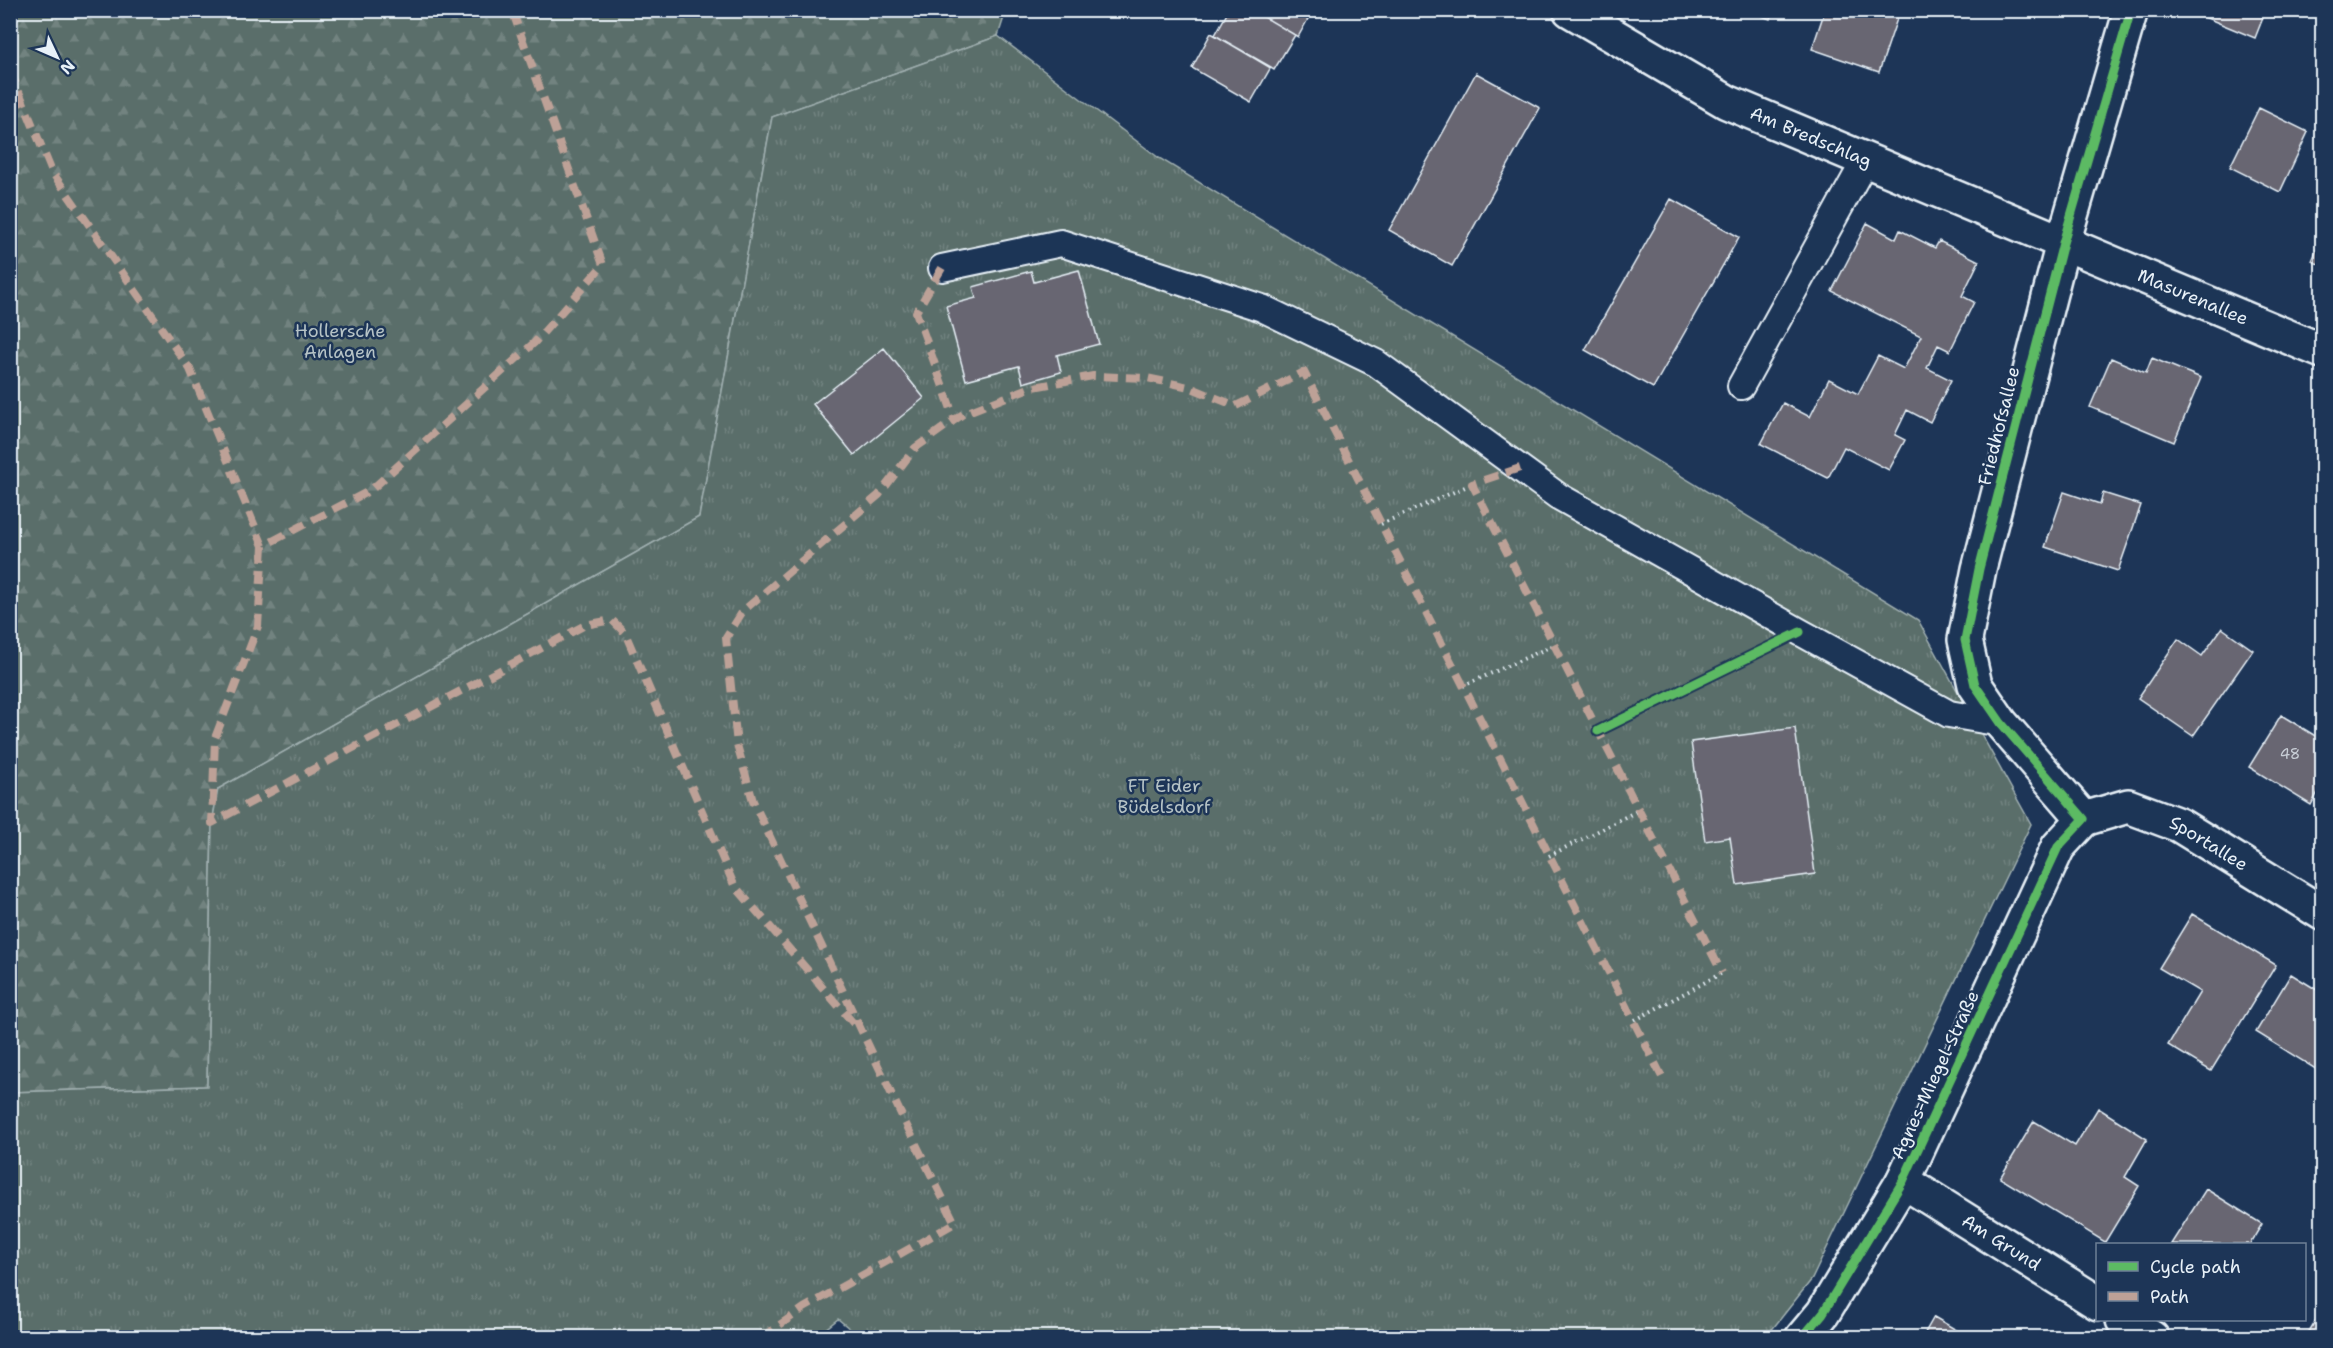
<svg xmlns="http://www.w3.org/2000/svg" width="2333" height="1348" viewBox="0 0 2333 1348" font-family="'Shantell Sans',sans-serif">
  <style>
    .forest { fill: url(#forest-firs); stroke: #a1b0b1; stroke-width: 1.5 }
    .park { fill: url(#park-tufts); stroke: #a1b0b1; stroke-width: 1.5 }
    .building { fill: #686672; stroke: #e8f1f8; stroke-width: 1.5 }
    .lines { fill: none; stroke-linecap: round; stroke-linejoin: round }
    .lane-casing { stroke: #e8f1f8; stroke-width: 30 }
    .street-casing { stroke: #e8f1f8; stroke-width: 38 }
    .path { stroke: #e8f1f8; stroke-width: 4; stroke-dasharray: 1.5 4.5; stroke-linecap: butt }
    .lane { stroke: #1d3557; stroke-width: 26 }
    .street { stroke: #1d3557; stroke-width: 33 }
    .quiet { stroke: #bda197; stroke-width: 8; stroke-dasharray: 15 8; stroke-linecap: butt }
    .cycleway-casing { stroke: #1d3557; stroke-width: 13 }
    .cycleway { stroke: #5cba63; stroke-width: 9 }
    .labels { text-anchor: middle; dominant-baseline: central; stroke-width: 5; stroke-linejoin: round; paint-order: stroke }
    .number-label { font-size: 15px; fill: #c8ced6 }
    .street-label { font-size: 18px; fill: #e8f1f8; stroke: #1d3557 }
    .park-label { font-size: 18px; fill: #b6c3c6; stroke: #1d3557 }
  </style>
  <defs>
    <pattern id="forest-firs" width="22" height="20" patternUnits="userSpaceOnUse" patternTransform="scale(1.5)"><rect width="22" height="20" fill="#5a6e6a"/><path d="M5 1l3.5 6h-7zM16 11l3.5 6h-7z" fill="#728380"/></pattern>
    <pattern id="park-tufts" width="24" height="20" patternUnits="userSpaceOnUse" patternTransform="scale(1.5)"><rect width="24" height="20" fill="#5a6e6a"/><path d="M3 7l-1-3M5 7V3M7 7l1-3M15 17l-1-3M17 17v-4M19 17l1-3" fill="none" stroke="#728380"/></pattern>
  </defs>
  <rect width="100%" height="100%" fill="#1d3557"/>
  <filter id="ink" filterUnits="userSpaceOnUse"><feTurbulence type="fractalNoise" baseFrequency=".0167" numOctaves="2"/><feDisplacementMap in="SourceGraphic" scale="12" xChannelSelector="R" yChannelSelector="G"/><feConvolveMatrix kernelMatrix="1 2 1 2 8 2 1 2 1" color-interpolation-filters="sRGB"/></filter>
  <g filter="url(#ink)">
    <path class="forest" d="M10,11h996l-8,25 -226,81 -73,400 -481,272 -6,34 -5,263 -196,6z"/>
    <path class="park" d="M998,36l161,122 759,462 113,204 -219,455 -46,58 -905,1 -23,-19 -24,19 -803,-1 -1,-245 197,-6 5,-263 6,-34 481,-272 73,-400z"/>
    <path class="building" d="M1229,10h23l43,25 -21,35 -59,-35z
      M1252,10h61l-15,27z
      M1747,10h26l-3,9z
      M1825,10h75l-21,62 -67,-23z
      M2205,10h61l-11,28 -53,-22z
      M1211,33l60,34 -20,35 -59,-34z
      M1476,73l64,35 -88,158 -63,-36z
      M2259,108l49,24 -28,60 -50,-25z
      M1671,199l68,38 -86,151 -68,-38z
      M1867,223l29,16 4,-9 35,18 4,-7 40,20 -17,35 12,6 -24,49 -12,-6 -11,23 24,12 -21,42 -23,-12 -12,25 10,5 -16,30 -45,-23 -16,31 -67,-34 22,-41 27,14 19,-38 29,15 20,-38 26,13 17,-33 -89,-45z
      M2322,237v29l-10,-5z
      M1079,270l20,74 -42,11 4,17 -38,11 -4,-17 -53,14 -20,-74 30,-8 -3,-11 58,-16 3,11z
      M884,348l40,50 -70,57 -41,-51z
      M2111,358l35,15 6,-15 49,20 -27,64 -84,-35z
      M2064,492l36,12 3,-11 38,12 -23,66 -73,-24z
      M2222,628l31,22 -60,86 -55,-38 40,-59 24,17z
      M2281,715l41,25v45l-11,20 -62,-38z
      M1795,728l20,146 -78,11 -7,-48 -25,4 -14,-99z
      M2192,914l84,51 -65,106 -43,-26 32,-53 -41,-24z
      M2291,974l31,19v80l-66,-41z
      M2098,1108l49,31 -22,38 14,9 -34,56 -105,-64 34,-57 41,25z
      M2206,1189l56,35 -12,20h-79z
      M2322,1310v28h-17z
      M1934,1317l36,21h-48z"/>
    <g class="lines">
      <defs>
        <path id="lane" d="M942,268l119,-25 201,65 114,55 182,133 242,136 149,82 52,9
          M1741,386l125,-227"/>
        <g id="street">
          <path id="s1" d="M1570,10l157,92 595,249"/>
          <path d="M2084,819l-83,-96 -26,-38 -10,-45 14,-71 84,-326 68,-233"/>
          <path id="s2" d="M2084,819l44,-13 51,19 143,88"/>
          <path id="s3" d="M1903,1181l195,122"/>
          <path d="M2123,1320l29,18"/>
          <path d="M1802,1338l21,-25 80,-132 155,-334 26,-28"/>
        </g>
      </defs>
      <use href="#lane" class="lane-casing"/>
      <use href="#street" class="street-casing"/>
      <path class="path" d="M1381,524l91,-40
        M1463,686l91,-41
        M1549,856l90,-46
        M1635,1020l87,-47"/>
      <use href="#lane" class="lane"/>
      <use href="#street" class="street"/>
      <path class="quiet" d="M10,70l42,102 138,197 73,177 108,-56 163,-147 69,-78 -91,-255
        M942,268l-26,44 39,108
        M1520,468l-48,16 250,489
        M263,546l-5,80 -43,112 -3,85 373,-198 27,-5 13,13 109,252 120,139
        M761,1338l43,-30 151,-85 -55,-111 -147,-311 -16,-56 -11,-107 17,-27 136,-116 36,-47 48,-34 66,-26 64,-12 54,2 42,9 47,19 68,-34 358,705"/>
      <defs>
        <path id="cycleway" d="M1598,731l202,-99
          M1802,1338l21,-25 80,-132 155,-334 26,-28 -83,-96 -26,-38 -10,-45 14,-71 84,-326 68,-233"/>
      </defs>
      <use href="#cycleway" class="cycleway-casing"/>
      <use href="#cycleway" class="cycleway"/>
    </g>
  </g>
  <g class="labels">
    <g class="number-label">
      <text x="2290" y="754">48</text>
    </g>
    <g class="street-label">
      <text stroke="none"><textPath href="#s1" startOffset="273">Am Bredschlag</textPath></text>
      <text stroke="none"><textPath href="#s1" startOffset="687">Masurenallee</textPath></text>
      <text transform="translate(1999 426) rotate(-76)">Friedhofsallee</text>
      <text stroke="none"><textPath href="#s2" startOffset="135">Sportallee</textPath></text>
      <text transform="translate(1935 1075) rotate(-65)">Agnes-Miegel-Straße</text>
      <text stroke="none"><textPath href="#s3" startOffset="116">Am Grund</textPath></text>
    </g>
    <g class="park-label">
      <text x="340" y="331">Hollersche<tspan x="340" dy="21">Anlagen</tspan></text>
      <text x="1164" y="786">FT Eider<tspan x="1164" dy="21">Büdelsdorf</tspan></text>
    </g>
  </g>
  <rect width="2333" height="1348" fill="none" stroke="#1d3557" stroke-width="36"/>
  <rect x="18" y="18" width="2297" height="1312" fill="none" stroke="#e8f1f8" stroke-width="2" filter="url(#ink)"/>
  <rect x="2096" y="1243" width="210" height="78" fill="#1d3557" stroke="#6e8097" stroke-width="1.5"/>
  <rect x="2108" y="1262" width="30" height="9" fill="#5cba63" stroke="#6e8097" stroke-width="1.5"/>
  <text x="2150" y="1273" font-size="18" fill="#e8f1f8">Cycle path</text>
  <rect x="2108" y="1292" width="30" height="9" fill="#bda197" stroke="#6e8097" stroke-width="1.5"/>
  <text x="2150" y="1303" font-size="18" fill="#e8f1f8">Path</text>
  <g transform="translate(57 57) rotate(134)" stroke="#1d3557" stroke-width="4.5" paint-order="stroke">
  <path d="M0-4.5L10 22L0 15L-10 22Z" fill="#e8f1f8"/>
  <text y="-9" font-size="16" font-weight="bold" text-anchor="middle" fill="#e8f1f8">N</text>
  </g>
</svg>
